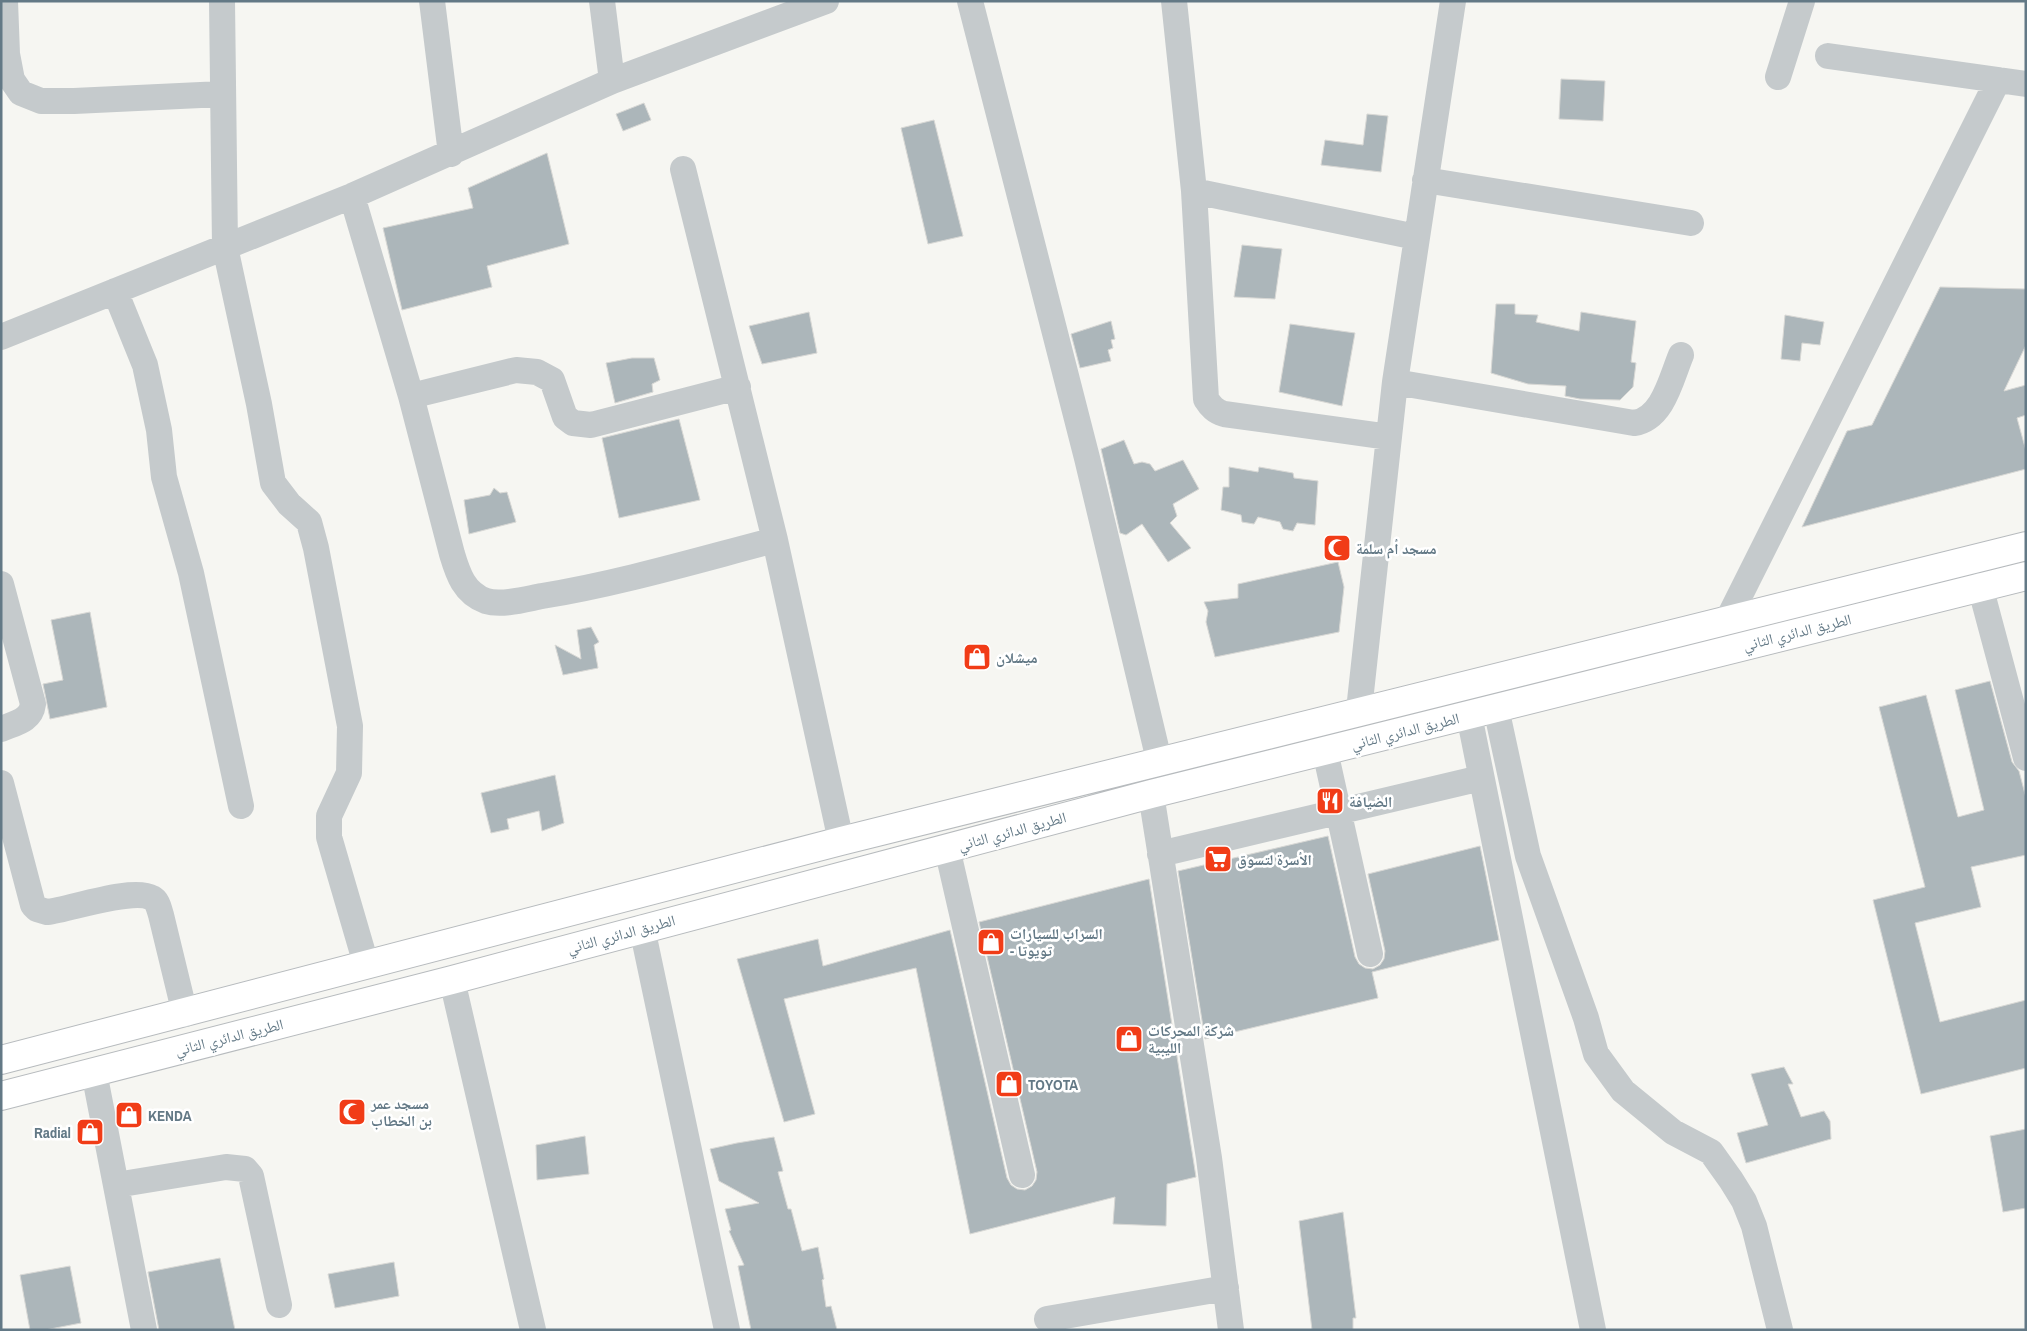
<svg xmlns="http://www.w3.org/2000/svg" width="2027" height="1331" viewBox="0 0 2027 1331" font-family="'Archivo Narrow','Noto Naskh Arabic',sans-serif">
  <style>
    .building { fill: #acb6ba; stroke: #d8d8d5 }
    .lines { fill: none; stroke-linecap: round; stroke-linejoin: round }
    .highway-casing { stroke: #b7bbbe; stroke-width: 30 }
    .minor { stroke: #c5cacc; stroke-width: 26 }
    .highway { stroke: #fff; stroke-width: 28 }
    .labels { text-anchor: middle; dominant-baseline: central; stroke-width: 5; stroke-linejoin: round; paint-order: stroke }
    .poi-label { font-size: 15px; font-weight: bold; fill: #637986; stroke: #fff; text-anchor: start }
    .street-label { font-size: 15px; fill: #637986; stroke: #fff }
  </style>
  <rect width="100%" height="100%" fill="#f6f6f2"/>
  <path class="building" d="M1561,79l44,2 -2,40 -44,-2z
    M644,103l7,17 -28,11 -7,-17z
    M1367,114l21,2 -7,56 -60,-7 4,-25 38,5z
    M934,120l29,116 -35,8 -27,-116z
    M547,153l22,91 -82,22 5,21 -90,23 -19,-82 90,-20 -5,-20z
    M1242,245l40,4 -7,50 -41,-2z
    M1940,287l86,2v56l-22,46 22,-6v30l-9,3 9,33v18l-224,58 45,-96 25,-6z
    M1496,304h19v10l23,1 -2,7 43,9 2,-19 55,9 -5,41 5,1 -3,24 -13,13 -40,-1 -15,-3 1,-10 -38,-2 -37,-11z
    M809,312l8,41 -55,11 -13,-38z
    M1785,315l39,7 -4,23 -18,-2 -2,18 -19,-2z
    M1111,321l4,18 -4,1 2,8 -5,2 3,11 -31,7 -9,-34z
    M1290,324l65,9 -13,73 -63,-14z
    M632,358h22l6,22 -8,4 1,8 -38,11 -9,-40z
    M679,419l21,81 -81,18 -17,-80z
    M1124,440l10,24 8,-2 8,2 5,7 28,-11 16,29 -26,15 4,12 -7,7 21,25 -23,14 -26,-38 -16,11 -6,-2 -19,-84z
    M1229,467l29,5 1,-5 34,6 1,5 24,3 -3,44 -18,-2 -4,8 -10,-2 -3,-7 -22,-5 -4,7 -12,-2 -1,-7 -20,-5 2,-23h6z
    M494,488l6,5 7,-1 9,30 -47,12 -5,-34 26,-5z
    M1338,562l6,25 -5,45 -124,25 -9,-35 2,-11 -4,-9 34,-4v-14z
    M90,612l17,95 -57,12 -7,-35 20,-4 -12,-60z
    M591,627l8,15 -5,3 4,23 -35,7 -8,-30 26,14 -4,-29z
    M1990,681l22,81 7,9 7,27v57l-55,12 10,40 -66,16 25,99 86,-22v68l-105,26 -48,-194 52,-13 -46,-180 47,-12 32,122 26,-7 -29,-120z
    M555,775l9,48 -22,8 -3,-20 -32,8 2,10 -18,4 -10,-40z
    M1328,836l27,121 4,7 6,4 8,1 7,-4 4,-6 1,-8 -17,-77 112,-28 19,94 -127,32 6,26 -173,41 -27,-168z
    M1149,879l47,298 -29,7 -1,42 -53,-2 2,-27 -145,37 -54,-266 -132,31 31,115 -31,8 -47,-163 81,-20 5,27 127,-36 57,248 4,7 6,4 8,1 7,-4 4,-6 1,-8 -58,-250z
    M1784,1067l9,17h-5l13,33 23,-6 6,10 1,18 -85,24 -9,-30 31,-8 -17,-51z
    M2026,1129v79l-23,4 -13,-76z
    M585,1136l4,38 -52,6 -1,-35z
    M774,1137l9,34 -5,1 10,37h3l11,42 16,-4 6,32 -2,1 4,27 5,-1 6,24h-86l-13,-64 6,-1 -15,-34 2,-1 -6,-21 34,-6 -40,-22 -9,-32 27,-6z
    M1343,1212l13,106h-3v12h-41l-13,-109z
    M220,1258l15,72h-76l-11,-58z
    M394,1262l5,34 -64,12 -7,-34z
    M70,1266l11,57 -36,7h-15l-10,-55z"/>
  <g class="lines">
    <defs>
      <path id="highway" d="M1,1060l840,-219 1185,-295
        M1,1096l451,-116 699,-186 875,-218"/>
    </defs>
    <use href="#highway" class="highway-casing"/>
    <path class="minor" d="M5,1l2,53 5,26 9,13 20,8h33l148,-7
      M222,1l3,246 34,157 14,79 16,21 20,18 7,26 34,178 -1,47 -20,43v21l37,127
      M432,1l19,153
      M602,1l10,80
      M970,1l117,457 72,302
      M1174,1l20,190 222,46
      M1828,56l198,28
      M1778,77l24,-76
      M683,169l92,371 66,301
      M1425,180l266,43
      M1194,191l12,208c5,8 9,12 18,15l165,23
      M352,196l59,200 41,158c6,20 12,39 34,47 16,5 40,-2 56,-5 79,-13 156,-36 233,-56
      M115,291l30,74 14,65 5,47 27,96 50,233
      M1,337l351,-141 260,-115 214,-80
      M1395,382l239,41c29,-4 37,-44 47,-68
      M411,396l105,-26 21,2 15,8 13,37 8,6 18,2 147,-38
      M1,584l32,120c-2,17 -18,19 -32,25
      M1980,586l46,172
      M1728,619l270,-539
      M1496,708l32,148 58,162 10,36 27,37 50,41 38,20 20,28 13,21 10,25 26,104
      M1359,710l36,-328 58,-381
      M1469,715l124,615
      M1325,751l45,203
      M1,783l32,122 4,4 10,3c24,-3 86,-25 105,-14 6,3 7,11 9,17l24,99
      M1151,794l58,364 22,172
      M947,848l75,327
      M1160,854l321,-76
      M642,928l85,402
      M452,980l81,350
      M94,1072l50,258
      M116,1185l110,-18 19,2 6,7 28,129
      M1047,1319l179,-31"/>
    <use href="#highway" class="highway"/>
  </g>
  <defs>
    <symbol id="mosque-square" viewBox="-11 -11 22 22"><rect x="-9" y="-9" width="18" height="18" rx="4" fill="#f13c17" stroke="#fff"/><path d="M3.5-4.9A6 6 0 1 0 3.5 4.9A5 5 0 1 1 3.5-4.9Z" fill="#fff"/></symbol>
    <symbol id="shop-square" viewBox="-11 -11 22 22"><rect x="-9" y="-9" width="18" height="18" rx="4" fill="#f13c17" stroke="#fff"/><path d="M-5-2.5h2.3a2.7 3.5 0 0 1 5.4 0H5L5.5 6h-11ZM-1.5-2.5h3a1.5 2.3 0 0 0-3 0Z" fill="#fff"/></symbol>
    <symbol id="restaurant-square" viewBox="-11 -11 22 22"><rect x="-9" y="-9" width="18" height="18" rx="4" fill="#f13c17" stroke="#fff"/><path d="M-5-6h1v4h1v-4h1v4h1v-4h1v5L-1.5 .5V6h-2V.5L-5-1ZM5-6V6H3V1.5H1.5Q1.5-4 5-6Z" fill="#fff"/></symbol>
    <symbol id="supermarket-square" viewBox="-11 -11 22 22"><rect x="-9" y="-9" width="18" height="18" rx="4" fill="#f13c17" stroke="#fff"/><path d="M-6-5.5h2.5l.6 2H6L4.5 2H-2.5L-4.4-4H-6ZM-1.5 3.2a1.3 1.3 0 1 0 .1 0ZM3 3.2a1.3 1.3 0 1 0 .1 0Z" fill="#fff"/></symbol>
  </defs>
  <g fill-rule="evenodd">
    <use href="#mosque-square" x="1321" y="532" width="32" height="32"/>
    <use href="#shop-square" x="961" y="641" width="32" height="32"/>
    <use href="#restaurant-square" x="1314" y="785" width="32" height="32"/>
    <use href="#supermarket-square" x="1202" y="843" width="32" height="32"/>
    <use href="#shop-square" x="975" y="926" width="32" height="32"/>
    <use href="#shop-square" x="1113" y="1023" width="32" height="32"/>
    <use href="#shop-square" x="993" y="1068" width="32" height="32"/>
    <use href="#mosque-square" x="336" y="1096" width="32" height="32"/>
    <use href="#shop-square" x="113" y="1099" width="32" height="32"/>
    <use href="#shop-square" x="74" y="1116" width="32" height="32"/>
  </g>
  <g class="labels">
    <g class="poi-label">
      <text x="1356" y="548">مسجد أم سلمة</text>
      <text x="996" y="657">ميشلان</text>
      <text x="1349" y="801">الضيافة</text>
      <text x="1237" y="859">الأسرة لتسوق</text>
      <text x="1010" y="933">السراب للسيارات<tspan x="1010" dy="17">- تويوتا</tspan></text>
      <text x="1148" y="1030">شركة المحركات<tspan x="1148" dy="17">الليبية</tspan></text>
      <text x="1028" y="1084">TOYOTA</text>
      <text x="371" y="1103">مسجد عمر<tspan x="371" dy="17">بن الخطاب</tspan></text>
      <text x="148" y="1115">KENDA</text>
      <text x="71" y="1132" text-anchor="end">Radial</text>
    </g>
    <g class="street-label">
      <text transform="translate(1797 632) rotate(-14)">الطريق الدائري الثاني</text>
      <text transform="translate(1405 731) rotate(-14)">الطريق الدائري الثاني</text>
      <text transform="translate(1012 831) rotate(-15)">الطريق الدائري الثاني</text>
      <text transform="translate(621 934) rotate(-15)">الطريق الدائري الثاني</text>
      <text transform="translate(229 1037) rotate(-14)">الطريق الدائري الثاني</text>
    </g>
  </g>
  <rect width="2027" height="1331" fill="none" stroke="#637986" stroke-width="5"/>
</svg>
